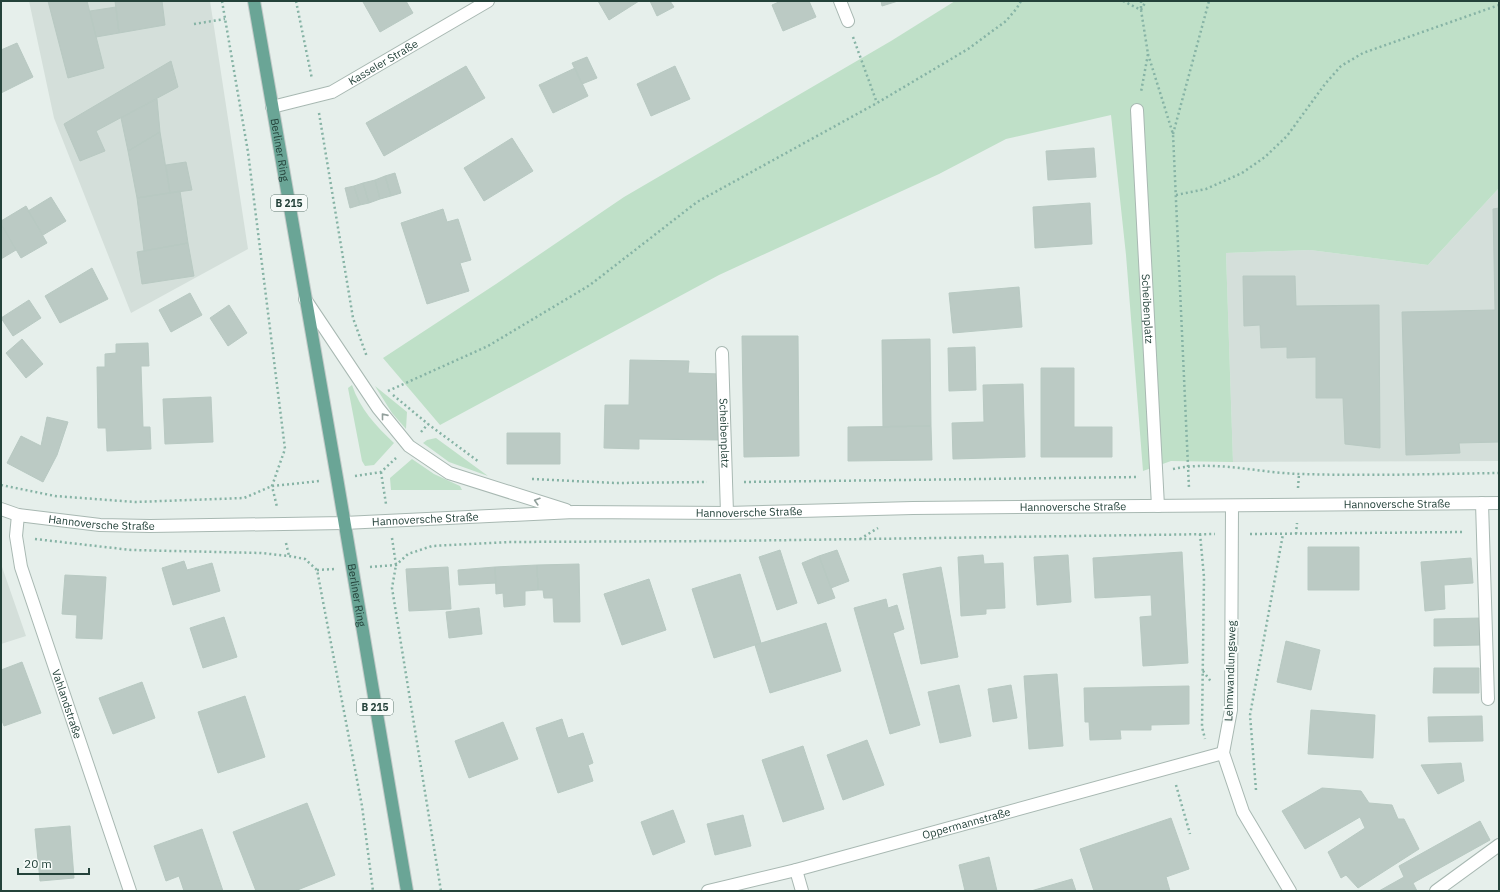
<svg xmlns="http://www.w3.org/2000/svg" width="1500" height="892" viewBox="0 0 1500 892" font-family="'IBM Plex Sans',sans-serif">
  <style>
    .built { fill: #d4dfda }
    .green { fill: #bfe0c8 }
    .building { fill: #bbcac4; stroke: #b8c9c2 }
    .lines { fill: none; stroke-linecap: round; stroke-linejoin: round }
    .minor-casing { stroke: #a8b8b2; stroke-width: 14 }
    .major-casing { stroke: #c2cac8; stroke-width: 14 }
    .path { stroke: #86b3a5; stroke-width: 2.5; stroke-dasharray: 2 3; stroke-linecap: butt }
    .minor { stroke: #fff; stroke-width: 12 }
    .major { stroke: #6aa596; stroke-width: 12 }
    .oneway { stroke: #92a09c }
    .labels { text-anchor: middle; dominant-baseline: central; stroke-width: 4; stroke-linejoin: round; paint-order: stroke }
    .shield { fill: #f7fbf9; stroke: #637a73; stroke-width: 1 }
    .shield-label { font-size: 10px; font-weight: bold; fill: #24423a }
    .street-label { font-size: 11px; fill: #24423a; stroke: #f7fbf9 }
  </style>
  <rect width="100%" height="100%" fill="#e6efeb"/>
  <path class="built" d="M29,1h181l38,248 -117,64 -77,-195z
    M1499,188v273l-266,1 -7,-209 84,-3 118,15z
    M1,564l25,72 -25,8z"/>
  <path class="green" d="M955,1h544v187l-71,77 -118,-15 -84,3 7,209 -62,-1 -28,10 -17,-216 -15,-140 -105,24 -67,35 -220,101 -279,150 -57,-67 113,-74 128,-87 267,-156z
    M352,385c8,24 24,41 42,58l-20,22 -9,1 -3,-5 -14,-73z
    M375,386l32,26 -1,17 -14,-16z
    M436,438l52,38 -39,-14 -26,-19 4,-3z
    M412,459l22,15 26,12 2,4h-71l-1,-12z"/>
  <path class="building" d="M48,1h39l17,67 -36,10z
    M115,1h47l3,24 -46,8z
    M365,1h41l7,12 -33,19 -17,-30z
    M598,1h41l-30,19z
    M650,1h20l4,6 -17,9z
    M781,1h28l7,16 -33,14 -11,-26z
    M881,1h17l-16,5z
    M116,7l3,26 -23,4 -6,-26z
    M17,43l16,34 -32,16v-43z
    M587,57l10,21 -15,6 -10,-21z
    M171,61l7,26 -82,44 9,20 -25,10 -16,-37z
    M466,66l19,32 -101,58 -18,-33z
    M675,66l15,33 -39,17 -14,-32z
    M575,68l13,28 -35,17 -14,-28z
    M157,99l3,33 -32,19 -7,-33z
    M160,132l10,61 -33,5 -9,-47z
    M512,138l21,33 -49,30 -20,-33z
    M1094,148l2,29 -48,3 -2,-29z
    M186,162l6,28 -22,3 -4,-28z
    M395,173l6,20 -10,3 -6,-20z
    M385,176l6,20 -11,3 -5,-19z
    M375,180l5,19 -11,4 -6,-20z
    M363,183l6,20 -9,2 -6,-19z
    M354,186l6,19 -10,3 -5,-20z
    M180,191l8,52 -44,8 -7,-53z
    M51,197l15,24 -23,14 -15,-24z
    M1090,203l2,41 -57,4 -2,-41z
    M26,206l21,37 -26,15 -20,-34v-3z
    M1499,208v234l-40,1 1,10 -54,2 -4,-143 93,-2 -2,-101z
    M443,209l4,13 11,-3 13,41 -11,3 9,28 -42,13 -26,-81z
    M3,227l13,23 -15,9v-30z
    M188,243l6,33 -52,8 -5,-32z
    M92,268l16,31 -48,24 -15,-27z
    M1243,276h52l1,30 83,-1 1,143 -35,-4 -2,-46h-27v-41l-29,1v-11l-26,1 -1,-23 -16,1z
    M1019,287l3,40 -69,6 -4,-40z
    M190,293l12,22 -31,17 -12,-22z
    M29,300l12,18 -28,18 -12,-18z
    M229,305l18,28 -19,13 -18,-28z
    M742,336h56l1,120 -55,1z
    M22,339l21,25 -17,14 -20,-25z
    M930,339l1,87 -48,1 -1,-87z
    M148,343l1,23h-8l2,61h7l1,22 -44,2 -1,-23h-8l-1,-61h8v-13l11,-1v-9z
    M975,347l1,43 -27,1 -1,-43z
    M630,360l59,1 -1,12 33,1 -1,66 -81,-1v10l-35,-1 1,-43h24z
    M1041,368h33v59h38v30h-71z
    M1023,384l2,73 -72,2 -1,-36 32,-1 -1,-37z
    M211,397l2,45 -48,2 -2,-45z
    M47,417l21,5 -11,33 -14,27 -36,-19 14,-27 20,10z
    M931,426l1,34 -84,1v-34z
    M507,433h53v31h-53z
    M1308,547h51v43h-51z
    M780,550l17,53 -20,7 -18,-53z
    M837,550l12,31 -18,7 -12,-32z
    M1182,552l6,111 -45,3 -3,-49 12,-1 -1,-21 -56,3 -2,-40z
    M983,555l1,9 19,-1 2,45 -19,1v5l-25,2 -3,-59z
    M1068,555l3,47 -34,3 -3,-48z
    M819,556l16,42 -17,6 -16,-41z
    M1471,558l2,25 -29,2 1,24 -20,2 -4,-49z
    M184,561l3,9 25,-7 8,28 -47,14 -11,-37z
    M579,564l1,58h-26l-1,-24h-9l-1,-8h-5l-1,-25z
    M537,565l1,25 -13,1v14l-21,2 -1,-14 -7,1 -1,-27z
    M448,567l3,42 -42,2 -3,-42z
    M495,567l1,16 -37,2 -1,-15z
    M941,567l17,90 -37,7 -18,-90z
    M740,574l21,69 -47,15 -22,-69z
    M65,575l41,2 -4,62 -26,-1 1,-23 -15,-1z
    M649,579l17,51 -44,15 -18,-51z
    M886,599l2,9 9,-3 7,24 -11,4 27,92 -30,9 -36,-126z
    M479,608l3,26 -33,4 -3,-26z
    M224,617l13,40 -34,11 -13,-40z
    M1481,618v27l-47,1v-27z
    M826,623l15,48 -71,22 -15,-48z
    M1286,641l34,9 -9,40 -34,-8z
    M22,662l19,51 -37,13 -3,-8v-48z
    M1434,668h45v25h-46z
    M1057,674l6,72 -34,3 -5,-73z
    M142,682l13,36 -42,16 -14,-36z
    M959,685l12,51 -31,7 -12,-51z
    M1011,685l6,33 -24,4 -5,-33z
    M1189,686v38l-38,1v5h-31l1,9 -31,1 -1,-18h-4l-1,-34z
    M245,696l20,61 -47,16 -20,-61z
    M1311,710l64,5 -2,43 -65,-4z
    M1482,716l1,25 -54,1 -1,-25z
    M562,719l6,19 15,-5 10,30 -5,2 5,16 -35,12 -22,-65z
    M503,722l15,37 -49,19 -14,-37z
    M867,740l17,45 -41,15 -16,-45z
    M803,746l21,63 -41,13 -21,-62z
    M1461,763l3,18 -26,13 -17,-29z
    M1322,788l39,3 8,12 23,2 6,14h6l15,30 -61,39 -12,-13 -5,3 -13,-26 37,-24 -5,-11 -55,32 -23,-38z
    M307,803l28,72 -40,16h-39l-23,-59z
    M673,810l12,32 -32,13 -12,-33z
    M743,815l8,31 -36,9 -8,-31z
    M1171,818l18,51 -23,8 4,14h-76l-14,-42z
    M1480,821l10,19 -77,43 4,8h-38l25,-14 -5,-11z
    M70,826l4,52 -34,3 -5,-52z
    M202,829l21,62h-39l-5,-15 -13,5 -12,-35z
    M989,857l8,34h-32l-6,-26z
    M1072,879l4,12h-45z"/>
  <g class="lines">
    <defs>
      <g id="minor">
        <path d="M840,1l8,20"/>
        <path id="s1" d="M272,107l60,-15 156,-91"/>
        <path id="s2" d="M1137,110l21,396"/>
        <path d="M305,299l73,109 31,38 40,27 117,37"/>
        <path id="s3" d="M722,353l5,160"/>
        <path d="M1482,503l6,196"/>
        <path d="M1232,506l-1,204 -8,43 20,59 47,79"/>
        <path id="s4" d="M1,509l17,6 82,10 50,1 194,-3 230,-11 153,1 186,-5 586,-5"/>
        <path id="s5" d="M18,515l-2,21 5,31 109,324"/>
        <path d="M796,870l6,21"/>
        <path id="s6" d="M708,891l88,-21 427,-117"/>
        <path d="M1436,891l63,-46"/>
      </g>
      <g id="major">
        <path id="s7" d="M254,1l83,477 70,413"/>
      </g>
    </defs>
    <use href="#minor" class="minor-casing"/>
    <use href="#major" class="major-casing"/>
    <path class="path" d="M222,1l26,151 37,297 -13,37 5,21
      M296,1l16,78
      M1123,1l18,9 7,44 -7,38
      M1141,1v9
      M1141,10l5,-9
      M194,24l31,-5
      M853,37l24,66
      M1148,54l25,80 16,354
      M319,113l34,205 14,39
      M1173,134l36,-133
      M1176,195l30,-6 36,-16 23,-16 22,-21 38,-52 16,-18 22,-13 136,-48
      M388,391l100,-45 102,-61 107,-83 180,-99 91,-54 38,-28 11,-13 4,-7
      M393,395l35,29 51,38
      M421,432l7,-8
      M1173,469c44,-9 84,4 128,5 66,2 132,0 198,-1
      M381,472l5,32
      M355,476l26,-4 15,-14
      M532,479l84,4 91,-1
      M744,482l395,-5
      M1,485l54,11 80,6 109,-4 28,-12 48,-5
      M1298,488l1,-14
      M1200,534l4,43 -2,150 3,12
      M1250,534l215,-2
      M1296,534l1,-11
      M392,538l4,27 -4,23 49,303
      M35,539l96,11 130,3 28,3 16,3 12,11 45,236 11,85
      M860,539l18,-11
      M286,543l3,13
      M370,567l26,-2 12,-11 24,-8 77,-4 216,-1 490,-7
      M317,570l18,-1
      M1203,671l9,12
      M1176,785l14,49
      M1256,790l-6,-75 33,-181"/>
    <use href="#minor" class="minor"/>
    <use href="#major" class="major"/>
  </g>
  <defs><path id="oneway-chevron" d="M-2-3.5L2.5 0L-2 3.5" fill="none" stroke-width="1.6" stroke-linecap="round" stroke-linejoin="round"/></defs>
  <g class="oneway">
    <use href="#oneway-chevron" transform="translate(384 416) rotate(-129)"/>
    <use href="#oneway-chevron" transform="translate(537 501) rotate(-163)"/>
  </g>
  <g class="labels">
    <g class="shield">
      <rect x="271" y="195" width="36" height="16" rx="3"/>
      <rect x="357" y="699" width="36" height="16" rx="3"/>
    </g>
    <g class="shield-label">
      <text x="289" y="203">B 215</text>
      <text x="375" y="707">B 215</text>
    </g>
    <g class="street-label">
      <text stroke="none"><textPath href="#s1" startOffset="121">Kasseler Straße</textPath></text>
      <text stroke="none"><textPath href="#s7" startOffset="151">Berliner Ring</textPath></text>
      <text stroke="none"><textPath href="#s2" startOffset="199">Scheibenplatz</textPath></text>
      <text stroke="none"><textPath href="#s3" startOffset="80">Scheibenplatz</textPath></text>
      <text stroke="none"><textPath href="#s4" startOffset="1398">Hannoversche Straße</textPath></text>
      <text stroke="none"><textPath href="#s4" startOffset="1074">Hannoversche Straße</textPath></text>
      <text stroke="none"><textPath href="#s4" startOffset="750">Hannoversche Straße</textPath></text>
      <text stroke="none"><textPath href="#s4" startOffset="426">Hannoversche Straße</textPath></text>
      <text stroke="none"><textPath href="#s4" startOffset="102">Hannoversche Straße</textPath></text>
      <text stroke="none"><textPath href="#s7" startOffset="603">Berliner Ring</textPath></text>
      <text transform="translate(1230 671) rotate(-88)">Lehmwandlungsweg</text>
      <text stroke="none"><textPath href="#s5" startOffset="197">Vahlandstraße</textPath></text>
      <text stroke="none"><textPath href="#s6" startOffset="267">Oppermannstraße</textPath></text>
    </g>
  </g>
  <rect width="1500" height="892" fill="none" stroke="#24423a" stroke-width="4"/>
  <path d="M18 868v6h71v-6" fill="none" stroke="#24423a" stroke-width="2"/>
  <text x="24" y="868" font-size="12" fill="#24423a" stroke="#f7fbf9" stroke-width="3" paint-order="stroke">20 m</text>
</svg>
